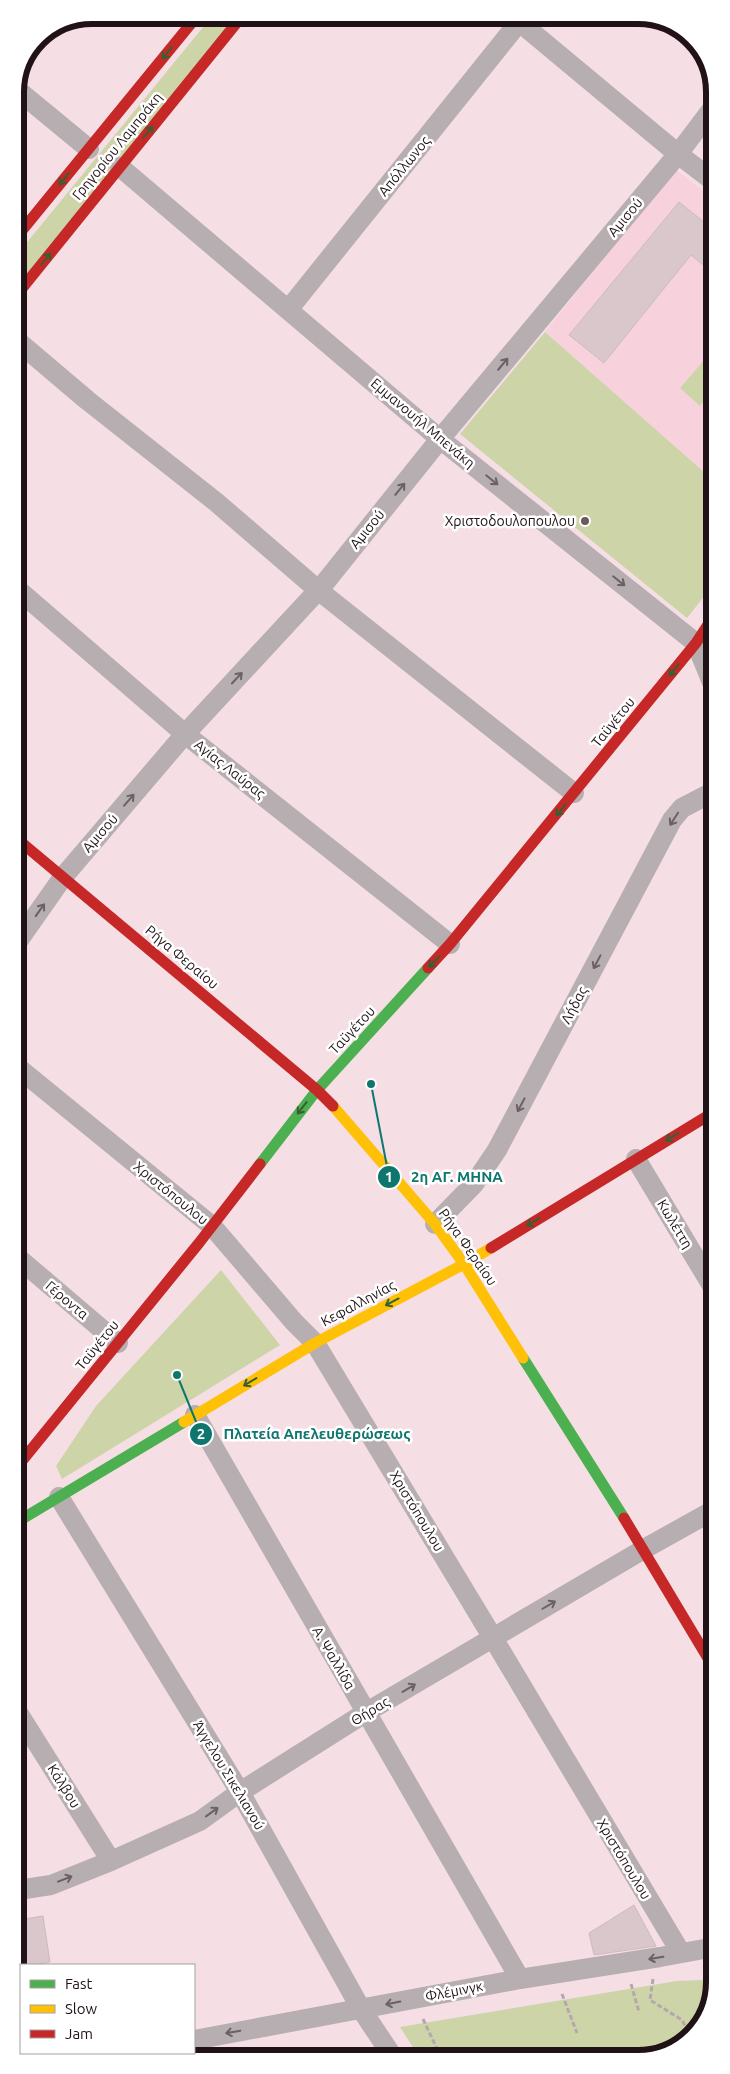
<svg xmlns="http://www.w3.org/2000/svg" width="730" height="2074" viewBox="0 0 730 2074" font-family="Ubuntu,sans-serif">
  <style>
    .built { fill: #f7d2dc }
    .green { fill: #cdd4a8 }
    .building { fill: #d9c7cc; stroke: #cdbbc0 }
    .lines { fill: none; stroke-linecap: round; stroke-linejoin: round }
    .path { stroke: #b4a8ac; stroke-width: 3; stroke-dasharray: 5 2.5; stroke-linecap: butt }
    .street { stroke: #b6aeb0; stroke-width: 20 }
    .fast { stroke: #4caf50; stroke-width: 11 }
    .slow { stroke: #ffc107; stroke-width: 11 }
    .jam { stroke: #c62828; stroke-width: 11 }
    .oneway { stroke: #366033 }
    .oneway2 { stroke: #6b6063 }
    .poi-dot { fill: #6b595e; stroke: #fff; stroke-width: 2 }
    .labels { text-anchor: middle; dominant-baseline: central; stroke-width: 5; stroke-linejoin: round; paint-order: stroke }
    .street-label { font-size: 14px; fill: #201216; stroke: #fff }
    .poi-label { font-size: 14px; fill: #201216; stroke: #fff; text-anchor: end }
    .rim { fill: none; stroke: #201216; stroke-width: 6 }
    .leader { fill: none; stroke: #0f766e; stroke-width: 2 }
    .callout-dot { fill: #0f766e; stroke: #fff; stroke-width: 2 }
    .mark-label { font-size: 15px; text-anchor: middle; font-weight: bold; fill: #fff }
    .callout-label { font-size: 15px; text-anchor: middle; font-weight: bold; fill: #0f766e; stroke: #fff; stroke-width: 5; stroke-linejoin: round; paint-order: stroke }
  </style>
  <rect width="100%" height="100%" fill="#f5dee4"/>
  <path class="built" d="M675,169l37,29 1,282 -168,-148z"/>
  <path class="green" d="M213,15h27l-225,281v-39z
    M545,332l168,148v105l-26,33 -227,-184z
    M713,350v40l-13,16 -20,-18z
    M221,1270l59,75 -218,134 -6,-13 40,-60z
    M703,1980l8,14 -12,35 -41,27 -239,1 -19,-30 277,-46z"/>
  <path class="building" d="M679,202l34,27v44l-22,-18 -87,108 -35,-28z
    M634,1905l22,41 -62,9 -5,-22z
    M43,1916l7,46 -32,5v-47z"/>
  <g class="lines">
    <path class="path" d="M653,1979l-3,21 32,20 8,15
      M631,1984l8,28
      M562,1994l15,39
      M423,2019l16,34 22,-4 2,8"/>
    <path class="street" d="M511,15l167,139 34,26
      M15,88l74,61
      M120,167l320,272 256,204 17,42
      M288,310l231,-288
      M15,339l72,61 129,102 102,88 256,203
      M16,588l169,146 265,210
      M16,944l47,-67 122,-143 138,-149 117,-146 238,-285 34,-45
      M16,1066l196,160 82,96 21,21 178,295 188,315
      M636,1159l78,130
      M435,1224l39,-40 23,-34 175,-330 10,-12 31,-16
      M17,1257l101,86
      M195,1415l325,564
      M59,1497l181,295 121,217 32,48
      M17,1711l94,150
      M18,1890l33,-5 60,-24 89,-40 40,-29 125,-79 279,-164 70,-39
      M194,2040l326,-61 140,-22 55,-10
      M89,2059l33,-6"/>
    <path class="fast" d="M260,1164l57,-74 111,-122
      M523,1358l101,160
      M17,1522l167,-100"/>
    <path class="slow" d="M333,1106l102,118 29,40 59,94
      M184,1422l131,-79 149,-79 27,-16"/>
    <path class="jam" d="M15,239l183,-224
      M15,297l228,-282
      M16,838l301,252 16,16
      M428,968l22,-24 246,-301 17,-26
      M491,1248l223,-136
      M17,1467l182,-224 61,-79
      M624,1518l91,152"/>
  </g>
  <defs><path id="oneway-shaft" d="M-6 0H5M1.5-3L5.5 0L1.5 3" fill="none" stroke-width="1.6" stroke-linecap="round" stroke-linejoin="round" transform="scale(1.25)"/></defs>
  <g class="oneway">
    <use href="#oneway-shaft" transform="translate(167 53) rotate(129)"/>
    <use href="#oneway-shaft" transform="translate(148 132) rotate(-51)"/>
    <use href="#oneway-shaft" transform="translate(64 179) rotate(129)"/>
    <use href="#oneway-shaft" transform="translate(46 259) rotate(-51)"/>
    <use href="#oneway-shaft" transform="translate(674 670) rotate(129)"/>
    <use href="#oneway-shaft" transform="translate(561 810) rotate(129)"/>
    <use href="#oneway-shaft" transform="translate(434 962) rotate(133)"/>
    <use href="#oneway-shaft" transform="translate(302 1108) rotate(128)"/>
    <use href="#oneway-shaft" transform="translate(672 1137) rotate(149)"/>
    <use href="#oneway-shaft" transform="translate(533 1222) rotate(149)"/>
    <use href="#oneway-shaft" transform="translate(392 1302) rotate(152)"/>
    <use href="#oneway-shaft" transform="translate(250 1382) rotate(149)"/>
  </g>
  <g class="oneway2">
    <use href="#oneway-shaft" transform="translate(503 364) rotate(-50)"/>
    <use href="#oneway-shaft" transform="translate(492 480) rotate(39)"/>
    <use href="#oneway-shaft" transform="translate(400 489) rotate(-51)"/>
    <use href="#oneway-shaft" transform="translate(619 581) rotate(39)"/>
    <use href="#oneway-shaft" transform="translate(237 678) rotate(-47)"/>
    <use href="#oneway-shaft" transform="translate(129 800) rotate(-49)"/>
    <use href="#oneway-shaft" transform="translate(674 819) rotate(123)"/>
    <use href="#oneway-shaft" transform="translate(40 910) rotate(-55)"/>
    <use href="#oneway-shaft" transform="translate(597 962) rotate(118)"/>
    <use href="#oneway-shaft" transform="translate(521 1105) rotate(118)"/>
    <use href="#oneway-shaft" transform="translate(549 1605) rotate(-30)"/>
    <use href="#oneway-shaft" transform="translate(409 1688) rotate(-31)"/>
    <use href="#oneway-shaft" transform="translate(212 1812) rotate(-36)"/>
    <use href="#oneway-shaft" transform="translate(65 1879) rotate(-21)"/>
    <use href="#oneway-shaft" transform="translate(656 1958) rotate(171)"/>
    <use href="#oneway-shaft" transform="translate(393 2003) rotate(169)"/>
    <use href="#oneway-shaft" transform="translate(233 2032) rotate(170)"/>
  </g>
  <circle class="poi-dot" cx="585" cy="521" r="5"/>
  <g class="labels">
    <g class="street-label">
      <text transform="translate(117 146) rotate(-51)">Γρηγορίου Λαμπράκη</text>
      <text transform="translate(404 166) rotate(-51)">Απόλλωνος</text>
      <text transform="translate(625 217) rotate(-50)">Αμισού</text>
      <text transform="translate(423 423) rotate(40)">Εμμανουήλ Μπενάκη</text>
      <text transform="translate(367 529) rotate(-51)">Αμισού</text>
      <text transform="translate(613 722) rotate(-51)">Ταϋγέτου</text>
      <text transform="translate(230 769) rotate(38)">Αγίας Λαύρας</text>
      <text transform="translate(100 833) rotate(-49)">Αμισού</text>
      <text transform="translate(182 957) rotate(40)">Ρήγα Φεραίου</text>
      <text transform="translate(574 1005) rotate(-62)">Λήδας</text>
      <text transform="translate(352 1030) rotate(-47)">Ταϋγέτου</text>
      <text transform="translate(171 1193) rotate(39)">Χριστόπουλου</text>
      <text transform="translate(675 1224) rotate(59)">Κωλέττη</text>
      <text transform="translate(468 1247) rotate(55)">Ρήγα Φεραίου</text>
      <text transform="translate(67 1300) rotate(40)">Γέροντα</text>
      <text transform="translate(358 1303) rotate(-28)">Κεφαλληνίας</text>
      <text transform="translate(97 1345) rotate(-51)">Ταϋγέτου</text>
      <text transform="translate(417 1511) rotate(59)">Χριστόπουλου</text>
      <text transform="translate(334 1658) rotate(60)">Α. Ψαλλίδα</text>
      <text transform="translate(370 1711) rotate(-31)">Θήρας</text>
      <text transform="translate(229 1775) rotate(59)">Άγγελου Σικελιανού</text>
      <text transform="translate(64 1786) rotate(58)">Κάλβου</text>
      <text transform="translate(624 1859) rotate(59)">Χριστόπουλου</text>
      <text transform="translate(454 1991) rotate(-11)">Φλέμινγκ</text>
    </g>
    <g class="poi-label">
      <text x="575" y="521">Χριστοδουλοπουλου</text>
    </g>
  </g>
  <path d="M0 0H730V2074H0ZM92 24H638A68 68 0 0 1 706 92V1982A68 68 0 0 1 638 2050H92A68 68 0 0 1 24 1982V92A68 68 0 0 1 92 24Z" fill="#fff" fill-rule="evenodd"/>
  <path class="rim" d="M92 24H638A68 68 0 0 1 706 92V1982A68 68 0 0 1 638 2050H92A68 68 0 0 1 24 1982V92A68 68 0 0 1 92 24Z"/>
  <path class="leader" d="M371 1084L389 1177M177 1375L201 1434"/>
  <g class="callout-dot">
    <circle cx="371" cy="1084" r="5"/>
    <circle cx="177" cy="1375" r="5"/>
    <circle cx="389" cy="1177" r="12"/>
    <circle cx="201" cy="1434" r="12"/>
  </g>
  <g class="mark-label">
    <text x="389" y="1182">1</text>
    <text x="201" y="1439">2</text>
  </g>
  <g class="callout-label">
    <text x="457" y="1182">2η ΑΓ. ΜΗΝΑ</text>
    <text x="317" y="1439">Πλατεία Απελευθερώσεως</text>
  </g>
  <rect x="20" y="1964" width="175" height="90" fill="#ffffff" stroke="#a6a0a2"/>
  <rect x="30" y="1980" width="25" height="8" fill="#4caf50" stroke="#a6a0a2"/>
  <text x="65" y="1989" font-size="15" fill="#201216">Fast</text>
  <rect x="30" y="2005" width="25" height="8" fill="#ffc107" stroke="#a6a0a2"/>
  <text x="65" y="2014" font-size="15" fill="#201216">Slow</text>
  <rect x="30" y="2030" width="25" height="8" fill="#c62828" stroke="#a6a0a2"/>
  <text x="65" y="2039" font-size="15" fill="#201216">Jam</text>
</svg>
